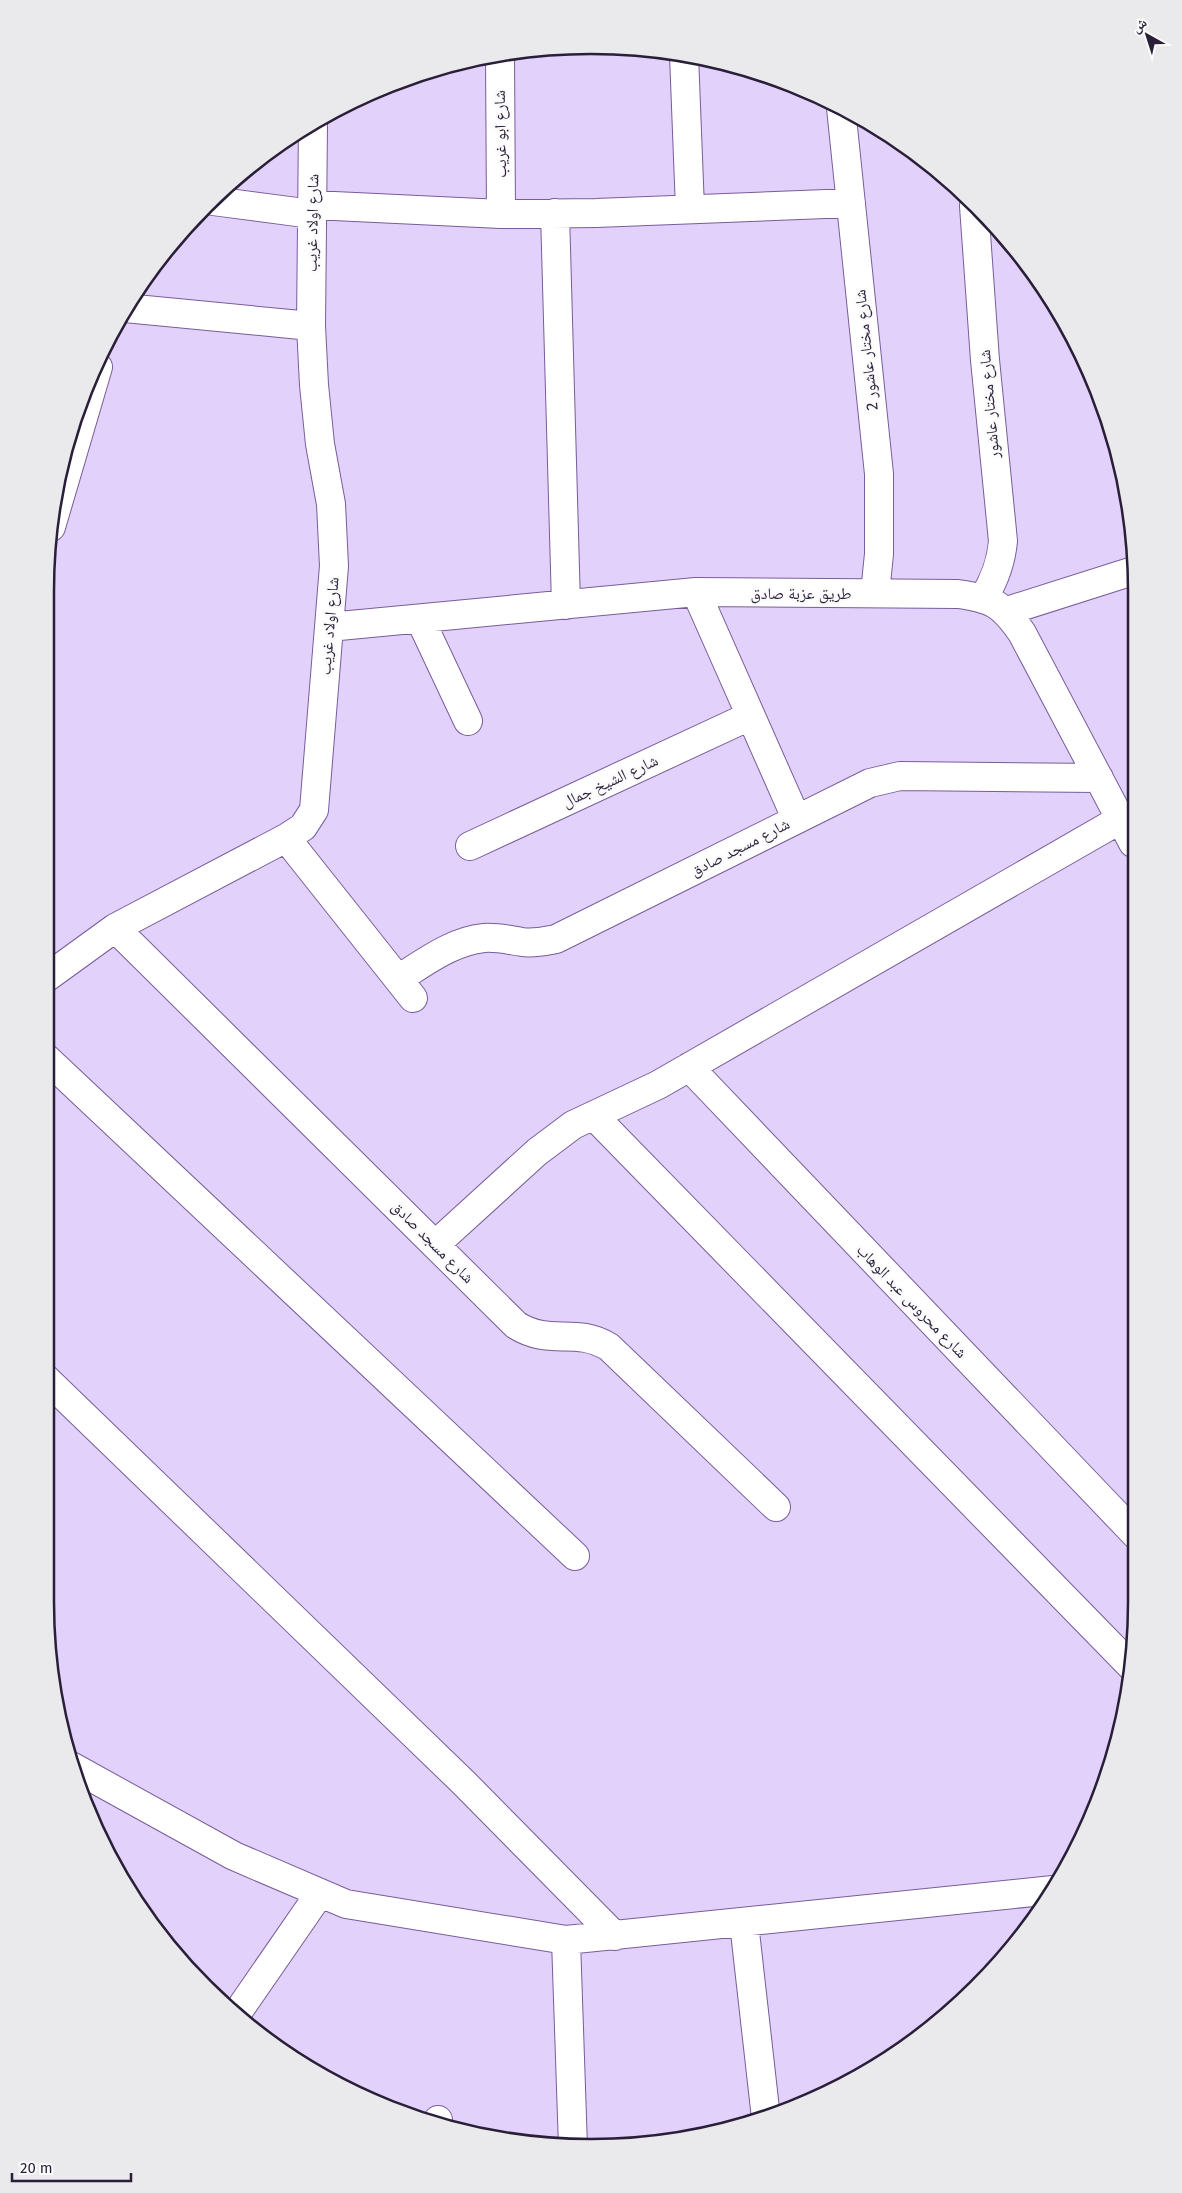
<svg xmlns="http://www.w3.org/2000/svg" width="1182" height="2193" viewBox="0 0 1182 2193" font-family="'Fira Sans','Noto Naskh Arabic',sans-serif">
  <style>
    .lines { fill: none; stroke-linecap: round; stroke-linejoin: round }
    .street-casing { stroke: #785d9a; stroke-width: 30 }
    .street { stroke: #fff; stroke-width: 28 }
    .labels { text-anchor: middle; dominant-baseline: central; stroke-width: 5; stroke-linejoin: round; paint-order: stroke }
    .street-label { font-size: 16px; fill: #2a1f39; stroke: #fbfbfb }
    .rim { fill: none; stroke: #2a1f39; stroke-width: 2.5 }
  </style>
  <rect width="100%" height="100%" fill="#e2d1fb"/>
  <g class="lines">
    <defs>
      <path id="street" d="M500,55l1,159
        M684,55l6,154
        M841,108l38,366v80l-4,39
        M213,201l99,13
        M313,205l188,9 95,-1 255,-10
        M974,206l11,154 18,181c-2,22 -8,38 -19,56
        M555,213l11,392
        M125,308l186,18
        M51,527l47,-160
        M696,592l100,226
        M1007,611l126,-40
        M420,619l48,102
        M329,627l367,-35 262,2c35,5 44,10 64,39l111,210
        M286,838l127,160
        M470,846l280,-130
        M115,928l401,397c35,22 58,1 93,22l167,160
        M46,978l69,-50 171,-90 17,-11 11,-17 20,-244 -3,-62 -11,-60 -6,-59 -3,-59 2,-202
        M398,979c26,-16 54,-38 86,-41 13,-1 25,2 38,4 12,2 23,-1 34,-3l314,-156 30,-7 199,2
        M46,1058l529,498
        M689,1067l447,468
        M594,1116l537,550
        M436,1244l101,-92 36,-27 85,-40 463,-266
        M45,1378l418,404 152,154
        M71,1766l163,90 112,48 220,36 487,-50
        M744,1923l22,195
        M566,1940l7,207
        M235,2016l85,-123
        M438,2125v-5"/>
    </defs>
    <use href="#street" class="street-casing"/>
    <use href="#street" class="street"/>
  </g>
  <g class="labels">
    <g class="street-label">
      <text transform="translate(500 134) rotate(-91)">شارع ابو غريب</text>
      <text transform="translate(312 223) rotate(-89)">شارع اولاد غريب</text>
      <text transform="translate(866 350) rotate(-96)">شارع مختار عاشور 2</text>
      <text transform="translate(989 404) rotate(-95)">شارع مختار عاشور</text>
      <text x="801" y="593">طريق عزبة صادق</text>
      <text transform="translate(329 626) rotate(-85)">شارع اولاد غريب</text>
      <text transform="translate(610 781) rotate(-25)">شارع الشيخ جمال</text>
      <text transform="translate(740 847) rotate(-27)">شارع مسجد صادق</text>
      <text transform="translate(433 1242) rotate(45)">شارع مسجد صادق</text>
      <text transform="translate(912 1301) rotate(46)">شارع محروس عبد الوهاب</text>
    </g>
  </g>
  <path d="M0 0H1182V2193H0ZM591 54H591A537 537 0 0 1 1128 591V1602A537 537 0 0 1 591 2139H591A537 537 0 0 1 54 1602V591A537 537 0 0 1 591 54Z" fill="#eae9eb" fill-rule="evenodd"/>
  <path class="rim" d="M591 54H591A537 537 0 0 1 1128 591V1602A537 537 0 0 1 591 2139H591A537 537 0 0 1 54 1602V591A537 537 0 0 1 591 54Z"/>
  <g transform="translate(1147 35) rotate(321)" stroke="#fbfbfb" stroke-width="4" paint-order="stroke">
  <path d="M0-4L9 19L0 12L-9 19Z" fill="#2a1f39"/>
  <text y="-8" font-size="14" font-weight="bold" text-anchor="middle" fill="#2a1f39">ش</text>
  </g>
  <path d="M12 2173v8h119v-8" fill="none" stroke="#2a1f39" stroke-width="2.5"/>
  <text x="20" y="2173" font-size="15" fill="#2a1f39" stroke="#fbfbfb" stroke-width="4" paint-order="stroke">20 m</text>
</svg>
